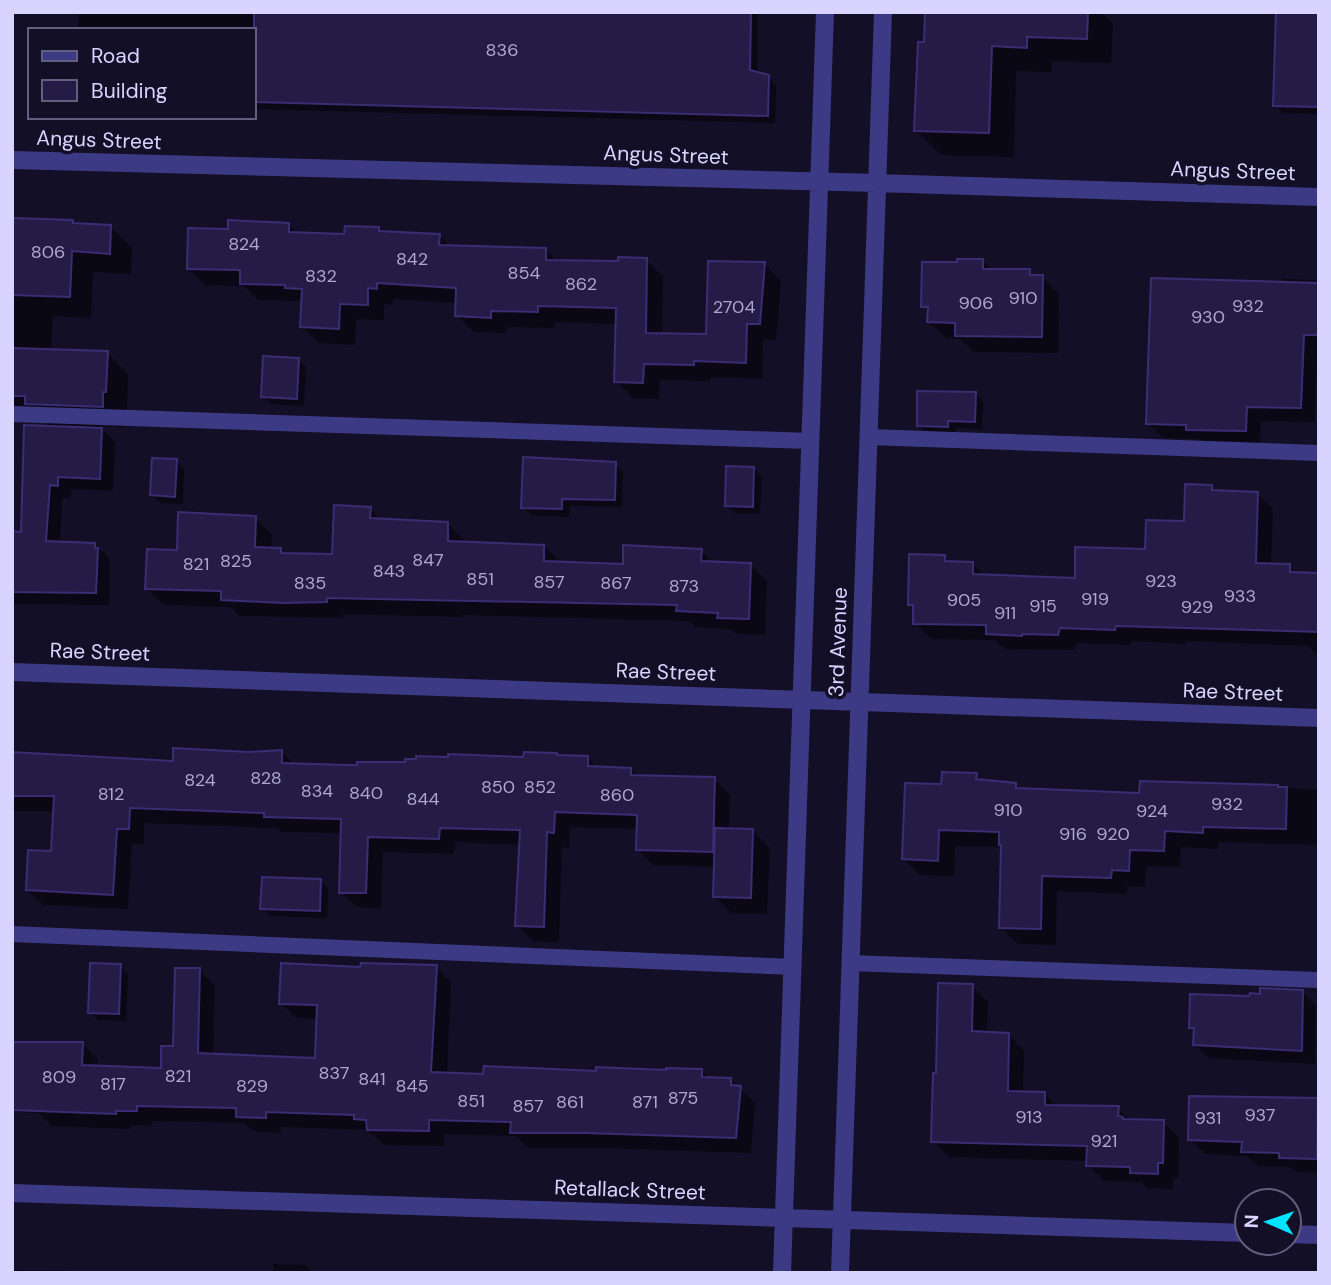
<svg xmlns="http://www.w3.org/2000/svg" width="1331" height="1285" viewBox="0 0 1331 1285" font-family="'DM Sans',sans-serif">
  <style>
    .shadow { fill: #0007 }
    .building { fill: #241b47; stroke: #3b2d73; stroke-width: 2 }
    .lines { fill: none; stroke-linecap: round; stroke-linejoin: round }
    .lane { stroke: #3d3a85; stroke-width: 16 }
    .street { stroke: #3d3a85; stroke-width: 18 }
    .labels { text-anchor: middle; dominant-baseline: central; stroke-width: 7; stroke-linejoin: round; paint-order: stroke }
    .number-label { font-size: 18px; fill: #aca6d1 }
    .street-label { font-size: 21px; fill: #d9d4ff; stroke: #130f26 }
  </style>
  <rect width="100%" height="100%" fill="#130f26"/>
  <path class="shadow" d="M79,12h679l-1,62 11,3 8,8 -1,38 -521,-14v-79h-176z
    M927,12h174l12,12 -2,39 -59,-2 -1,11 -35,-1 -2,86 -73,-2 -25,-25z
    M1319,14v100l-36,-1 -8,-8z
    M12,219l61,2 3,4 34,2 22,21 -1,26 -38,-2 -2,46 -38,-2 -2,35 56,2 21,21 -1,39h-3v14l-25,-1 16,16 -2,49 -42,-2 -1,9h-8l-2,45 35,1 13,13 2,6 -1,42 -97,-1v-71h10l29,-105 -11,-11 -14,-1 -14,-13z
    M289,224l9,10 48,2 33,-7 4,3 56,4 12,11 95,3 11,12h63l26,-2 17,16 -1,59 46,1 57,-72 16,17 -5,59 -13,-1 -1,40 -52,-2v4l-50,-1 -1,19 -26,-1 -17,-17 1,-57 -63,-2v6l-47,-1v6l-33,-1 -17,-16 1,-13 -65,-4v6l-9,-1v16l-28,-1 -1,26 -36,-2 -17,-16 1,-23 -3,-3 -42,-1 -14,-14 -39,-1 -17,-17 42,-38z
    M983,261l9,9 38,1 6,6h6l17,17 -1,59 -84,-1 -14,-13 -14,-1 -17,-16v-10l-6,-6z
    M1282,279l37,1 -4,142 -54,-1 -1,25 -57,-2 -5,-5 -35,-1 -15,-15 134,-140z
    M298,359l8,8 -2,39 -33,-2 -8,-8z
    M975,394l8,8 -1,27 -26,-1v6l-29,-1 -8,-8z
    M176,461l8,8 -1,35 -23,-1 -8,-8z
    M615,464l8,8 -1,35 -52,-1 -1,11 -38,-2 -8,-8z
    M754,469l8,8 -2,37 -25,-1 -9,-8z
    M1211,487l5,5 41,1 16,16 -2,56 18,1 8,8 22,1v79l-4,-1 -7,-7 -122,-5v3l-55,-3v4l-55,-2 -2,7 -70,-1 -9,-9 -64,-1 -16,-16v-13l-6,-6 35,-47 7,6 22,1 12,12 91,4 71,-30 39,-27z
    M370,508l12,13 65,2 17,17v3l80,3 17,17 63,3 77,-15 12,12 37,1 17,17 -2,54 -29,-1 -5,-5 -36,-2 -6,-6 -227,-6v2l-119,-3v4l-104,-2 -8,-9 -67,-2 -17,-16 32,-37 76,-34 17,17 -1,15h9l5,5h49z
    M12,752h22l4,4 136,6 108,-10 13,13 52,2 241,-9 10,10 33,1 7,8 76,2 16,16 -1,35 24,1 17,17 -3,66 -36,-1 -16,-17v-29l-62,-2 -15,-16 1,-20 -69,-2 -1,21 -7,-1 -3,95 -26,-1 -16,-16 4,-80 -66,-3 -1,12 -71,-2 -2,56 -24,-1 -16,-15 1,-59 -61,-1 -4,-4 -133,-5v21h-12l-4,65 -85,-4 -16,-15 26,-37 2,-42h-43z
    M976,775l7,6 33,3 5,6 119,5 72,-11 107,6v55l-100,-3 -1,7 -37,-2 -1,20 -34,-1 -1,21 -18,-1v8l-70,-3 -1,54 -38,-1 -17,-16 2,-81 -48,-1 -1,30 -34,-1 -16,-16 39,-73z
    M320,881l8,8 -1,29 -57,-2 -8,-8z
    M120,966l8,8 -2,47 -28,-1 -8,-8z
    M436,967l15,15 -4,92 151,-1v-4l104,2 8,8 21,1 24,23 -4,50 -148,-5h-75l-12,-12 -72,-2v12l-60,-1 -17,-15 -86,-3v6l-28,-2 -9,-8 -92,-2v5l-21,-1v4l-79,-3 -13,-13 -27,-1v-70l70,2 16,16 -1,7 66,2 12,-22 24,-77 16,16 -2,69 104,5 2,-41 -23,-1 -15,-15 81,-34z
    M972,986l16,16 -1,32 22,1 15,16 -1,42 21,1 13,13 61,1 12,13 33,1 16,16 -1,40h-5v11l-26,-1 -5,-6 -38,-1 -16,-16v-4l-139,-4 -16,-16 4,-66z
    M1302,992l14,14 -1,58 -106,-6 -14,-13v-13l-4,-5 60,-29z
    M1191,1097l128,2v74l-23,-1 -5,-5 -33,-1 -11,-10 -42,-2 -15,-15z
    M273,1264l32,1 8,8h-40z
    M12,1270l63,1 2,2h-65z"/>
  <path class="building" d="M254,12h497l-1,58 19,5 -1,41 -514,-14z
    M925,12h163l-1,27 -60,-2v11l-35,-2 -3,87 -75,-2 4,-89h6z
    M1276,12h43v95l-46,-1z
    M12,218l61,2v3l38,2 -1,29 -38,-3 -2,46 -58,-2z
    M228,220l61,3v9l55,2 1,-8 34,1v4l61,3 -1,11 107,3v12l72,1v-4l29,1 -1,75 60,1 2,-73 57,1 -5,62h-13l-1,39 -52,-2v4l-50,-1 -1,19 -29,-1 2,-74 -78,-2v6l-47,-1v7l-36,-2 1,-28 -79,-5v6l-9,-1v17l-28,-1 -1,25 -39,-2 2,-38 -17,-1v-3l-45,-1v-14l-53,-1 1,-41 40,1z
    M957,259h26v10h47v6h13l-1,62 -87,-1v-13l-28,-1 1,-15h-7l1,-45h35z
    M1151,278l168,5v52h-15l-3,73 -54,-1 -1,24 -60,-1v-5l-40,-1z
    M12,348l96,3 -2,41h-3v15l-78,-3v-8h-13z
    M263,356l36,2 -2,41 -36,-2z
    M917,391l59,1 -1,30 -27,-1v6l-31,-1z
    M24,425l78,3 -2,51 -42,-2v9l-8,-1 -4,56 49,2v5h3l-2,45 -84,-1v-61l9,1z
    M523,457l93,5 -1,38 -53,-1v10l-41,-1z
    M152,458l25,1 -2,38 -25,-2z
    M726,466l28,1 -1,40 -28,-1z
    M1185,484l27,1v5l46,2 -2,71 34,1v8l29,1v59l-203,-6 -1,4 -55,-2 -2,7 -36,-1v2l-36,-2v-9l-73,-1v-19h-5l1,-51 36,1v6l28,1v12l102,4v-31l70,2 1,-29 38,1z
    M334,505l37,2 -1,11 78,4v19l96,4v16l79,3v-19l79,4 -1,12 50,2 -2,56 -32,-1 1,-5 -42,-2 1,-6 -350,-7v4l-45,1 -61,-3v-9l-76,-2 2,-40 30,1 1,-38 78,4 -1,31 26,1v5l51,1z
    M173,748l76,4 33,-2v13l65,2h10v-3h48v-3h11v-3l32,1v-3l75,3 1,-5 33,1v2l31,1v10l43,2v7l84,2 -2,75 -77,-2 1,-35 -82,-3 -1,21 -7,-1 -3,95 -29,-1 5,-96 -80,-2 -1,11 -71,-2 -2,56h-27l2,-74 -77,-2v-4l-134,-5 -1,21h-12l-4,66 -87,-5 2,-40 23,1 3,-55h-42v-44l161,9z
    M942,772l35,1 -1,6 40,4v5l123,5 1,-12 138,4v2h9l-1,42 -83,-2v6l-38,-2 -1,20 -34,-1 -1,21 -17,-1 -1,8 -69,-2 -1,53 -42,-1 2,-83h-2v-13l-60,-2 -1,31 -36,-2 3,-76 36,1z
    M715,828l38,1 -2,69 -38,-1z
    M262,877l59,2 -1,32 -60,-2z
    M90,963l31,1 -2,50 -31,-1z
    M281,963l79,4 1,-4 76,2 -6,107 52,2 1,-8 112,5v-4l70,3v-2l36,1v8l29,1v7l10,1 -5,52 -150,-5h-76l1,-11 -82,-2v11l-62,-1 -1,-10 -12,-1v-4l-88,-3v6l-30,-1v-9l-99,-2v5h-21v3l-104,-4v-68h71l-1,23 79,3v-22h12l2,-78h25l-2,85 117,5 2,-53 -38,-1z
    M938,983l35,1 -1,47 37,2 -1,58 37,1v13l74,1 -1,10 5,1v2l41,1 -1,43h-5v11l-28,-1v-6l-44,-1 1,-20 -156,-4 2,-69h3z
    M1260,988l43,2 -1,61 -109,-6 1,-17h-5l1,-34 59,2 1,-3 10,1z
    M1189,1096l129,2 -1,61 -38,-1v-5l-38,-1 1,-10 -54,-2z"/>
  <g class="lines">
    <path class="lane" d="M12,414l798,27
      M868,437l451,16
      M12,934l781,33
      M850,963l469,17"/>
    <path class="street" d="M12,160l865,23 442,14
      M12,672l1307,46
      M12,1193l1235,40
      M1289,1234l30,1
      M782,1273l43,-1261
      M840,1273l43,-1261"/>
  </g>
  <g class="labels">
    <g class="number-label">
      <text x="502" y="50">836</text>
      <text x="244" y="244">824</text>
      <text x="48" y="252">806</text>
      <text x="412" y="259">842</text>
      <text x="524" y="273">854</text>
      <text x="321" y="276">832</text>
      <text x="581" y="284">862</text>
      <text x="1023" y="298">910</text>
      <text x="976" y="303">906</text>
      <text x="1248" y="306">932</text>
      <text x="734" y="307">2704</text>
      <text x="1208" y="317">930</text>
      <text x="428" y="560">847</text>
      <text x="236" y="561">825</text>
      <text x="196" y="564">821</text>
      <text x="389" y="571">843</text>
      <text x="480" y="579">851</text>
      <text x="1161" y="581">923</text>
      <text x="549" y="582">857</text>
      <text x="310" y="583">835</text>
      <text x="616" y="583">867</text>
      <text x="684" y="586">873</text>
      <text x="1240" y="596">933</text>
      <text x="1095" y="599">919</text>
      <text x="964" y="600">905</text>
      <text x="1043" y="606">915</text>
      <text x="1197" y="607">929</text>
      <text x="1005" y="613">911</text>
      <text x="266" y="778">828</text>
      <text x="200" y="780">824</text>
      <text x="498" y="787">850</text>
      <text x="540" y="787">852</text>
      <text x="317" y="791">834</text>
      <text x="366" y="793">840</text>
      <text x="111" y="794">812</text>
      <text x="617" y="795">860</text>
      <text x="423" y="799">844</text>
      <text x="1227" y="804">932</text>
      <text x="1008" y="810">910</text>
      <text x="1152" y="811">924</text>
      <text x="1073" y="834">916</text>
      <text x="1113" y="834">920</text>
      <text x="334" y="1073">837</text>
      <text x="178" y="1076">821</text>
      <text x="59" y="1077">809</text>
      <text x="372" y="1079">841</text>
      <text x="113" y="1084">817</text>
      <text x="252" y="1086">829</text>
      <text x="412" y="1086">845</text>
      <text x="683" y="1098">875</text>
      <text x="471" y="1101">851</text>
      <text x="570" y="1102">861</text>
      <text x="645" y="1102">871</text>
      <text x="528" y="1106">857</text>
      <text x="1260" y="1115">937</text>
      <text x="1029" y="1117">913</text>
      <text x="1208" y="1118">931</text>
      <text x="1104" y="1141">921</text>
    </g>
    <g class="street-label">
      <text transform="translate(99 140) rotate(2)">Angus Street</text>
      <text transform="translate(666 155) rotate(2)">Angus Street</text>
      <text transform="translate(1233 171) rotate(2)">Angus Street</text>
      <text transform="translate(838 642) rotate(-88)">3rd Avenue</text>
      <text transform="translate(100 652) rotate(2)">Rae Street</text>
      <text transform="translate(666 672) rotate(2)">Rae Street</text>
      <text transform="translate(1233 692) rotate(2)">Rae Street</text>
      <text transform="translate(630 1190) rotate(2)">Retallack Street</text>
    </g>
  </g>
  <rect width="1331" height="1285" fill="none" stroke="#d9d4ff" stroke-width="28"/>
  <rect x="28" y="28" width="228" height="91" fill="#130f26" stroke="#625e7d" stroke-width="2"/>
  <rect x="42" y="51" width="35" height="10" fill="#3d3a85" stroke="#625e7d" stroke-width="2"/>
  <text x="91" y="63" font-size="21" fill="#d9d4ff">Road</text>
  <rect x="42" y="80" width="35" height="21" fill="#241b47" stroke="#625e7d" stroke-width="2"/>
  <text x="91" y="98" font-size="21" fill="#d9d4ff">Building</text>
  <g transform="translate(1268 1222) rotate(272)"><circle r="33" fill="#130f26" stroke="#625e7d" stroke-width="2"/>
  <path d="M0-5L12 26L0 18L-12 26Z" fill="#00e5ff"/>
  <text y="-10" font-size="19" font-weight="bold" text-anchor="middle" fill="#d9d4ff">N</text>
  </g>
</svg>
